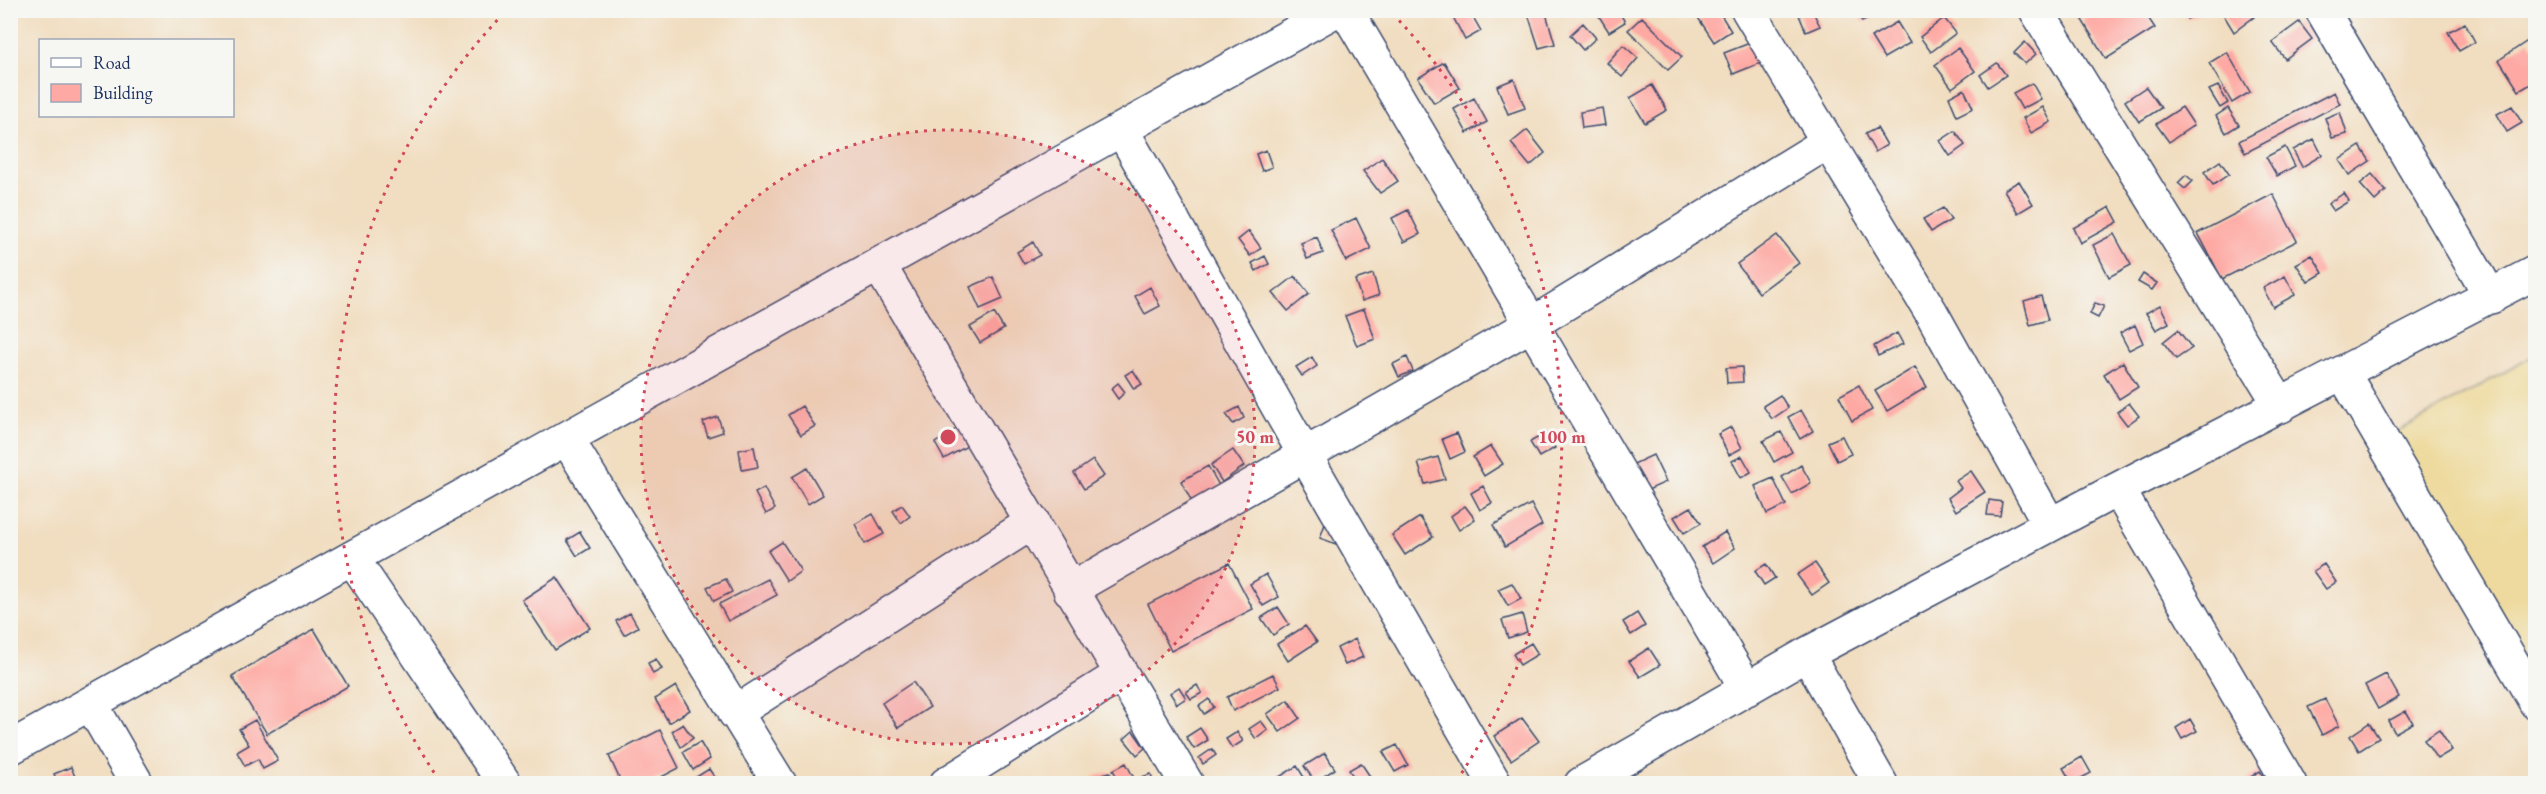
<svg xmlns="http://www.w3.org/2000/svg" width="2546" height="794" viewBox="0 0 2546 794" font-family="'EB Garamond',serif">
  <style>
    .sand { fill: #eeda9e; stroke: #84847e; stroke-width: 1.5 }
    .building { fill: #fea9a3 }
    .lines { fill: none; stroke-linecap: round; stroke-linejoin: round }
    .minor-casing { stroke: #3b496d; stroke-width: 36 }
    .minor { stroke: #fff; stroke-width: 33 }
    .ring { fill: none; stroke: #d1495b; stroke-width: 3; stroke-dasharray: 3 6 }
    .centre { fill: #d1495b; stroke: #f6f6f2; stroke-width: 3 }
    .ring-label { font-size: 18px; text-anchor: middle; font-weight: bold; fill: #d1495b; stroke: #f6f6f2; stroke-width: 6; stroke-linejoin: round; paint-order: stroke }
  </style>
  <rect width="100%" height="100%" fill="#f6f6f2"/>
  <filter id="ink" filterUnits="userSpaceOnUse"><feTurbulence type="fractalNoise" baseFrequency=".0167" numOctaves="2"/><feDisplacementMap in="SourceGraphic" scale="12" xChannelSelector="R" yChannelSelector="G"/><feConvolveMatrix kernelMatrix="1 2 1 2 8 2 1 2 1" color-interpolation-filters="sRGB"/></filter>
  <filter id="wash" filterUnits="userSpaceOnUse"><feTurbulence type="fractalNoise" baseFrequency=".008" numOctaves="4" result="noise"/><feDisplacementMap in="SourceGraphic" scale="24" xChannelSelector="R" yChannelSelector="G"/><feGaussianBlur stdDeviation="1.35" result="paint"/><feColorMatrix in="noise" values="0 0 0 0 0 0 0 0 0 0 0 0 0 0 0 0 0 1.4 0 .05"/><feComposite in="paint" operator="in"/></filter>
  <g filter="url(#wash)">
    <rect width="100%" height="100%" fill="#f1ddbf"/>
    <path class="sand" d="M2535,355v319l-140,-241z"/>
    <g id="blocks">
      <path class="building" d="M1456,10h13l12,21 -16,9 -14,-27z
        M1545,10l10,34 -16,4 -11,-34z
        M1595,10h23l7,12 -16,10z
        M1693,10h25l13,21 -17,11z
        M1808,10h4l8,16 -14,6 -7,-17z
        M1857,10h22l2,3 -19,9z
        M2096,10h47l12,18 -49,31 -24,-39z
        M2183,10h22l-18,9z
        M2228,10h22l4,7 -20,15 -11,-18z
        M1642,17l40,40 -14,13 -40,-40z
        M1944,18l12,15 -25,19 -11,-15z
        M1897,22l13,21 -26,15 -13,-21z
        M2299,22l13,17 -27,20 -13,-17z
        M1583,23l13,15 -13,12 -13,-15z
        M2465,23l10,19 -16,9 -11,-19z
        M2529,40l7,11v30l-17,10 -20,-31z
        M1755,41l8,21 -30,12 -9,-21z
        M2025,42l11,12 -11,10 -11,-11z
        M1623,45l15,13 -16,19 -15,-14z
        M1958,48l17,23 -23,17 -17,-23z
        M2227,52l23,40 -18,11 -23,-40z
        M1444,62l16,26 -26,15 -16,-25z
        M1997,63l9,12 -18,12 -8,-12z
        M1514,79l11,29 -17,6 -11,-28z
        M2032,83l9,16 -19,10 -9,-16z
        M1652,85l15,25 -22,13 -15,-25z
        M2218,86l10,17 -8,5 -11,-18z
        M2146,87l15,21 -22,14 -14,-21z
        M1964,89l9,19 -16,8 -8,-19z
        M2334,92l6,12 -95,49 -6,-12z
        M1474,98l13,24 -20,11 -13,-24z
        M2512,106l10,17 -15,9 -10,-18z
        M2043,107l8,15 -20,11 -8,-15z
        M2182,107l12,18 -25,17 -13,-18z
        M1602,108l3,17 -23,3 -2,-16z
        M2228,108l11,17 -13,8 -10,-17z
        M2340,112l7,22 -15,4 -7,-20z
        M1877,128l10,17 -12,7 -10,-18z
        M1527,130l18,23 -15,13 -19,-23z
        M1955,131l10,14 -15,11 -10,-15z
        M2314,139l8,16 -20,12 -9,-17z
        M2360,146l10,15 -21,14 -10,-15z
        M2285,147l10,19 -18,10 -11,-19z
        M1266,150l6,17 -10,4 -6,-17z
        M1382,158l16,23 -18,12 -17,-22z
        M2220,161l9,13 -16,11 -9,-13z
        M2372,174l14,17 -11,10 -15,-17z
        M2186,175l7,6 -8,8 -7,-6z
        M2019,181l14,23 -15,9 -14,-23z
        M2344,193l5,8 -16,10 -5,-7z
        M2273,194l24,47 -75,38 -24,-46z
        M2110,207l8,15 -38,21 -7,-15z
        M1943,208l8,12 -20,12 -8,-13z
        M1408,210l12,24 -16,8 -12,-24z
        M1356,218l15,31 -25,12 -15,-31z
        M1249,231l12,17 -11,8 -12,-16z
        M2114,234l17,31 -22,12 -16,-32z
        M1777,235l22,28 -40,30 -22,-29z
        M1317,237l6,16 -16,6 -6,-16z
        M1033,242l7,13 -16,9 -7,-12z
        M2312,255l11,18 -15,9 -12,-18z
        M1265,256l4,8 -13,7 -4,-8z
        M1373,274l6,21 -17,6 -7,-21z
        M2143,274l14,9 -5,7 -14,-8z
        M1295,276l14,18 -21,17 -15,-18z
        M2285,276l10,19 -22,12 -10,-19z
        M993,277l10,22 -23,10 -10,-22z
        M1150,287l10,19 -15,8 -10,-18z
        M2041,296l7,24 -18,5 -6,-24z
        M2095,303l9,3 -6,12 -8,-4z
        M2160,305l9,18 -13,7 -10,-17z
        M1364,309l11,30 -18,7 -12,-30z
        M994,313l10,16 -24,14 -10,-16z
        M2135,325l8,18 -14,7 -9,-17z
        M2178,330l14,18 -16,11 -13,-17z
        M1897,333l6,11 -25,12 -4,-10z
        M1312,357l5,9 -15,10 -6,-9z
        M1407,357l6,14 -14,6 -6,-13z
        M2123,362l15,25 -19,12 -15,-25z
        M1742,367l1,15 -16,1 -1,-15z
        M1915,367l12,20 -40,24 -12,-20z
        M1133,370l9,14 -8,5 -9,-14z
        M1118,383l7,9 -7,7 -7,-10z
        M1859,385l13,25 -20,11 -13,-25z
        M1780,395l8,13 -16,11 -9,-13z
        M2129,403l10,13 -12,9 -10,-13z
        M802,406l13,20 -14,9 -13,-20z
        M1239,407l5,11 -11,6 -7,-10z
        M1801,410l12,21 -13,8 -12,-22z
        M718,417l5,15 -15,5 -5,-15z
        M959,427l10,18 -25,14 -9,-16z
        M1731,427l11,21 -13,7 -11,-21z
        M1781,432l11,20 -18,10 -11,-21z
        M1457,433l8,19 -15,7 -8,-20z
        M1546,433l9,15 -16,9 -9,-15z
        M1842,436l9,18 -14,7 -9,-19z
        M1491,446l12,18 -19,12 -11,-19z
        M754,447l4,20 -16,3 -3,-20z
        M1233,450l11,16 -22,16 -11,-17z
        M1653,455l13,27 -29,13 -12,-27z
        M1742,456l9,16 -10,6 -9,-17z
        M1438,457l7,22 -20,5 -7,-21z
        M1093,460l11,16 -20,13 -10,-16z
        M1801,465l10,18 -19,11 -10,-17z
        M1208,466l13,23 -28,15 -12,-23z
        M807,468l16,27 -15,9 -16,-27z
        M1971,471l14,21 -29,19 -8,-13 13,-10 -5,-7z
        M1773,478l13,27 -19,9 -12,-28z
        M1483,486l9,17 -12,7 -9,-17z
        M764,488l11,21 -9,5 -11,-21z
        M1989,500l13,2 -2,14 -13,-1z
        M1531,504l11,21 -37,22 -12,-22z
        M902,505l8,11 -9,7 -8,-12z
        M1465,506l10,13 -16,11 -8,-14z
        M1691,507l10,16 -17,10 -10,-16z
        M873,514l11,20 -19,10 -10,-20z
        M1420,517l13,20 -28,18 -13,-20z
        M1326,521l16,6 -6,17 -16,-6z
        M580,532l10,16 -13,8 -10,-16z
        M1725,532l10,16 -22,15 -11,-16z
        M782,542l19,29 -14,10 -19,-30z
        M1229,563l24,46 -82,42 -23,-47z
        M1815,563l14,20 -17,12 -15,-20z
        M1766,564l9,14 -11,7 -9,-14z
        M2324,564l12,18 -10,7 -13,-18z
        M1266,574l13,23 -16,9 -13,-22z
        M557,577l33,51 -35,22 -33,-50z
        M726,579l6,13 -18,9 -7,-14z
        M768,579l9,16 -49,26 -9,-17z
        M1512,583l9,16 -13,7 -10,-17z
        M1278,607l11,17 -16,11 -12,-17z
        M630,613l8,14 -14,8 -8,-14z
        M1637,613l8,13 -14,9 -8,-13z
        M1522,614l5,18 -19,6 -6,-18z
        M1305,626l12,16 -29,19 -11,-17z
        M314,629l34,57 -81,48 -35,-58z
        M1355,639l8,18 -18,8 -8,-17z
        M1531,643l7,11 -18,11 -7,-11z
        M1649,648l11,17 -20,12 -11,-16z
        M656,659l6,10 -9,5 -5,-11z
        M1273,674l7,13 -47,24 -6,-14z
        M2386,674l13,23 -21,12 -13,-24z
        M913,682l17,25 -32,21 -16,-25z
        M1197,685l5,8 -11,6 -5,-7z
        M676,686l14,24 -21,13 -14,-24z
        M1179,687l7,11 -9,6 -7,-11z
        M1209,699l5,8 -10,7 -5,-8z
        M2325,699l14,27 -17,9 -14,-28z
        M1288,700l12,18 -20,14 -13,-18z
        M2406,711l7,12 -18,10 -7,-12z
        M1522,718l17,23 -28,19 -17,-24z
        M2190,719l7,12 -15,8 -6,-11z
        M255,720l23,41 -15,8 -5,-10 -13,7 -8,-14 12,-7 -10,-16z
        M1261,721l7,9 -12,9 -7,-10z
        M2369,723l10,15 -20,13 -9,-15z
        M683,724l10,14 -12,9 -9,-16z
        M1200,728l8,12 -14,9 -8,-12z
        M660,730l19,38 -31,16h-26l-13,-28z
        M2439,730l13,20 -15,9 -13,-19z
        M1133,731l12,17 -8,7 -13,-16z
        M1237,732l6,9 -11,7 -6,-9z
        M700,742l10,17 -17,11 -10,-18z
        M1397,745l11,20 -13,7 -12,-20z
        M1212,749l4,6 -13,9 -4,-6z
        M1325,753l10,16 -20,13 -11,-16z
        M2082,757l9,16 -19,10 -9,-15z
        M1126,763l11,21h-16l-8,-14z
        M1361,763l12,18 -3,3h-12l-9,-14z
        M1297,766l11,18h-29l-3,-5z
        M71,767l7,17h-20l-4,-10z
        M709,769l10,15h-27l-2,-3z
        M2260,771l9,13h-21l-2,-4z
        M1110,772l3,12h-19l-2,-7z
        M1151,774l3,10h-13l-2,-6z"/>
    </g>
  </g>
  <g filter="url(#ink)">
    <use href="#blocks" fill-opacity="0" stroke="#3b496d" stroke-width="1.5"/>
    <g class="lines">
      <defs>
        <path id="minor" d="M1346,10l401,679
          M1748,10l183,302 119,213
          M2036,10l245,396
          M2322,10l169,287
          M1122,130l183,325 190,329
          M879,265l308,519
          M2343,373l193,330
          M567,439l213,345
          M2118,489l172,295
          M352,558l153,226
          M1070,590l462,-266 296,-182
          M1807,654l74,130
          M91,704l46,80
          M735,713l298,-191
          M10,748l1326,-738
          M946,784l174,-109
          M1581,784l226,-130 311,-165 418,-217"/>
      </defs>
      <use href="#minor" class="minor-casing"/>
      <use href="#minor" class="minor"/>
    </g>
  </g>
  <circle cx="948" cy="437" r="307" fill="#d1495b" fill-opacity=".12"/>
  <g class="ring">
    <circle cx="948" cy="437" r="307"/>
    <path d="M439 780A614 614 0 0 1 503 14M1393 14A614 614 0 0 1 1457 780"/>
  </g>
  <circle cx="948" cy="437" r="9" class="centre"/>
  <g class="ring-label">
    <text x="1255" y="443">50 m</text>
    <text x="1562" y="443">100 m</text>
  </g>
  <rect width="2546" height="794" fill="none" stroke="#f6f6f2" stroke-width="36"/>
  <rect x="39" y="39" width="195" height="78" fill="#f6f6f2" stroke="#9ea6b7" stroke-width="1.5"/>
  <rect x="51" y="58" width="30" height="9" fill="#ffffff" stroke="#9ea6b7" stroke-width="1.5"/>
  <text x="93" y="69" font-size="18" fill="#1b2f5e">Road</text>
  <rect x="51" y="84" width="30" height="18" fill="#fea9a3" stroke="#9ea6b7" stroke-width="1.5"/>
  <text x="93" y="99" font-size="18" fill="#1b2f5e">Building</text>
</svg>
